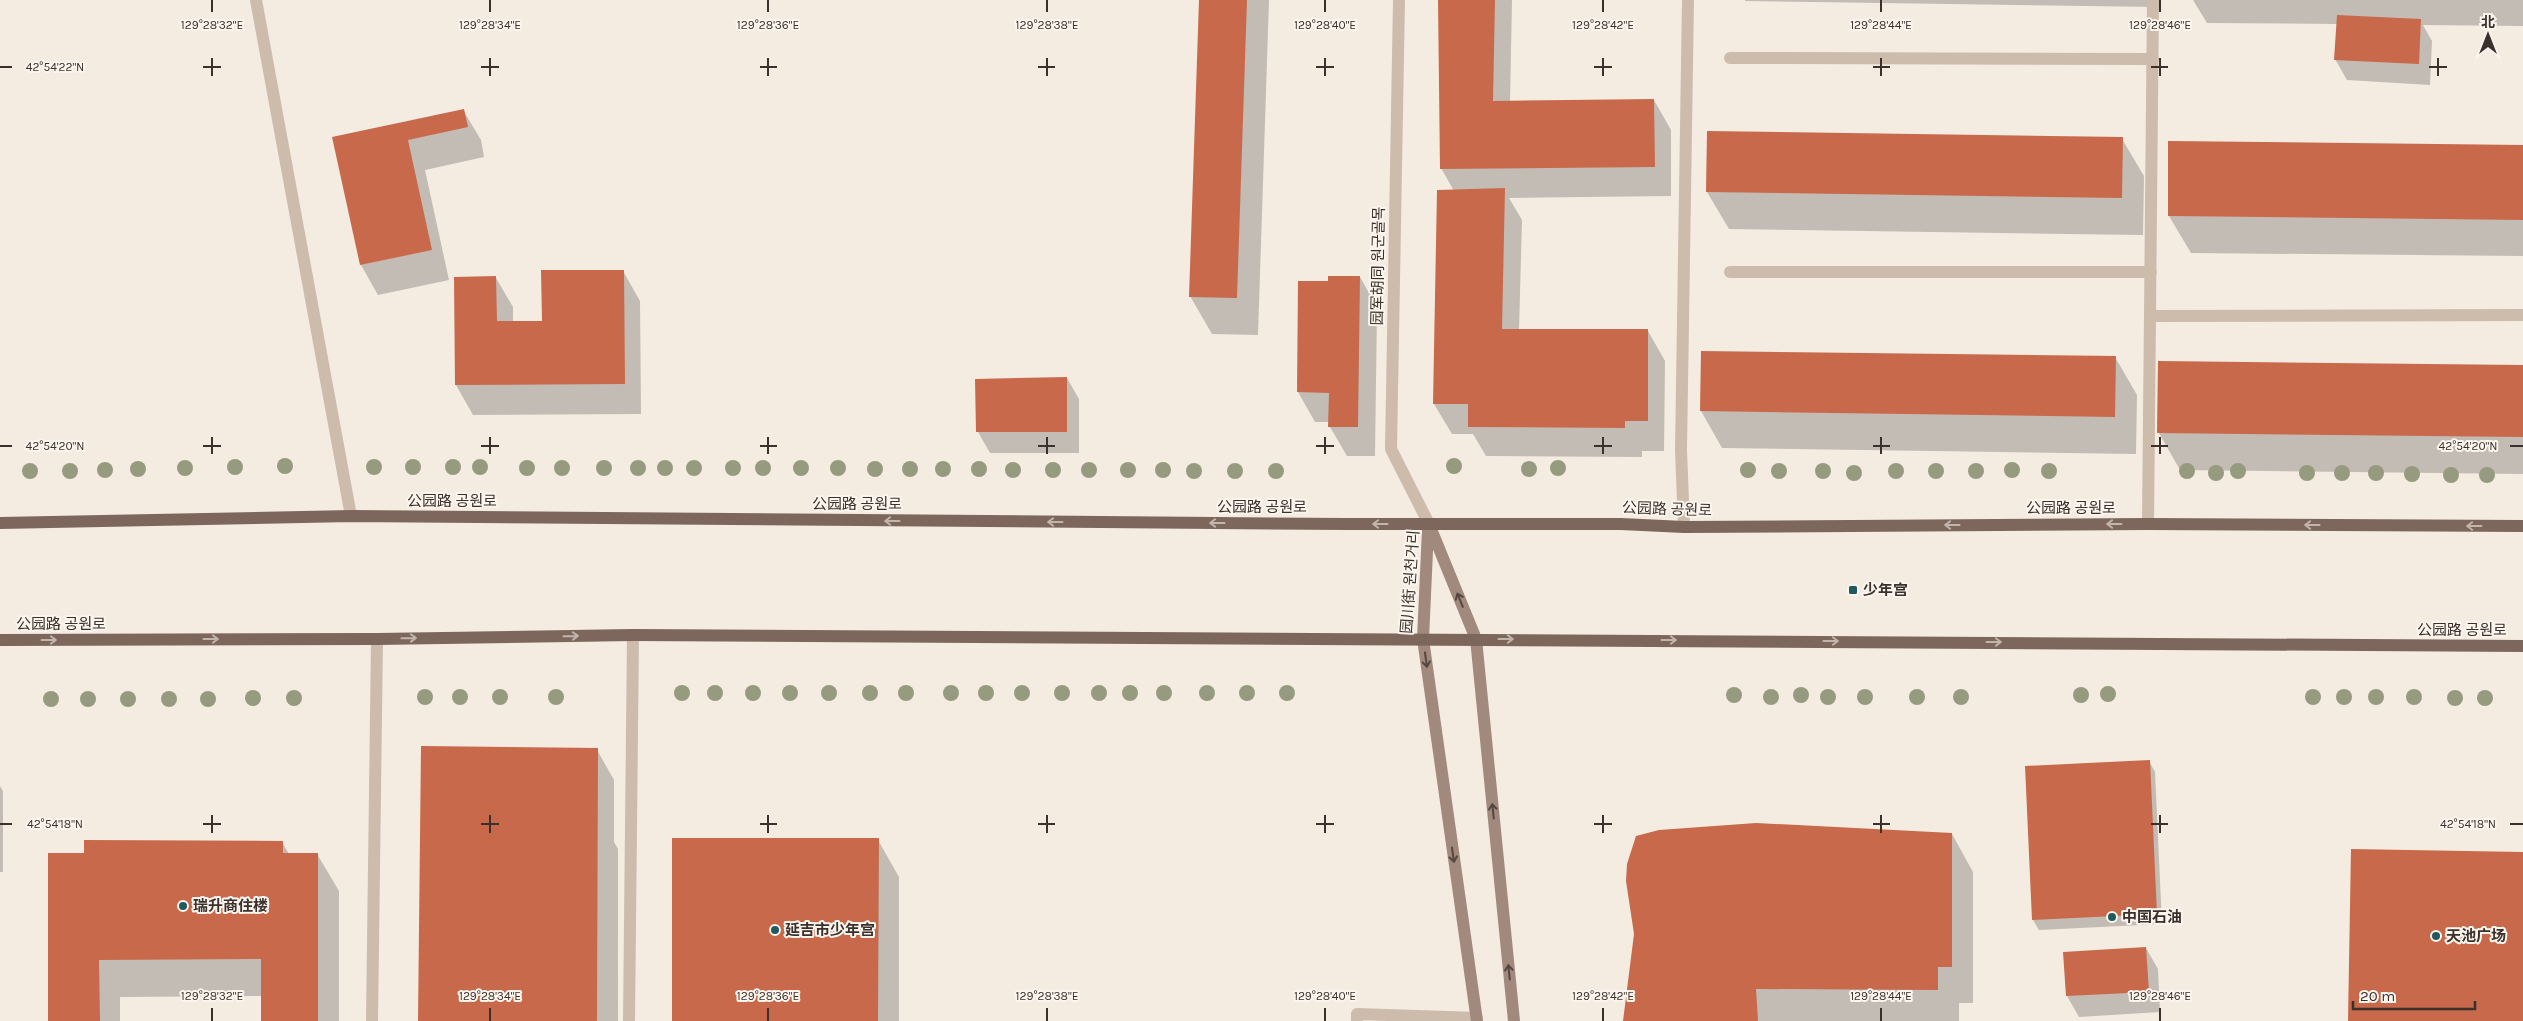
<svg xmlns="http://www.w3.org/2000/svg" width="2523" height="1021" viewBox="0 0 2523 1021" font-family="Karla,'Noto Sans SC','Noto Sans KR',sans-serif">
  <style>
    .shadow { fill: #0003 }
    .building { fill: #c8694b }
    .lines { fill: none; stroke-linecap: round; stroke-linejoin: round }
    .lane { stroke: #cdbbac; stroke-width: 12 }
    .street { stroke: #cdbbac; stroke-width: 12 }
    .secondary { stroke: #a18a7d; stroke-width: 12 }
    .primary { stroke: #7d675c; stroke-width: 12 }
    .tree { fill: #969b7f }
    .oneway { stroke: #c2b5ac }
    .oneway2 { stroke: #544640 }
    .ticks { fill: none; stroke: #3b302b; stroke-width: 2 }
    .poi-dot { fill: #1f5a5e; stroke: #fbf5ee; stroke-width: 2 }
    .labels { text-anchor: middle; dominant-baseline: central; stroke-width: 4; stroke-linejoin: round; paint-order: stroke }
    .street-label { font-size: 15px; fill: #3b302b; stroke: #fbf5ee }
    .poi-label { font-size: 15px; font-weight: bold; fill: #3b302b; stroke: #fbf5ee; text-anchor: start }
    .ticks-label { font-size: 12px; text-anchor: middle; fill: #3b302b; stroke: #fbf5ee; stroke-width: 4; stroke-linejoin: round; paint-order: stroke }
  </style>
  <rect width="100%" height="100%" fill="#f4ebe1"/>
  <path class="shadow" d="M1200,0h69l-11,335 -46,-1 -22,-38z
    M1439,0h73l-2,102 144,-2 17,30v66l-162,2 13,22 -3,110 129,1 17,30 -1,90h-22v6l-156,-1 -13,-22h-21l-18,-30 4,-212 16,-1 -13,-23z
    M1745,0h414v7l-414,-6z
    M2193,0h330v26l-100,-1 9,16 -2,44 -83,-5 -12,-21 2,-35 -130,-1z
    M463,110l18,30 3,17 -59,13 24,110 -71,15 -17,-30 -28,-127z
    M2122,139l22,37 -1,59 -414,-6 -22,-37z
    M2170,142l353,4v110l-332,-3 -22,-37z
    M623,271l17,30 1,113 -168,1 -17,-30 -1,-107h41l17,29v15h30z
    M1360,277l17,30 -2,149h-28l-17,-29v-5h-15l-17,-30 31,-110z
    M2115,357l22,38 -1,59 -414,-6 -21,-37z
    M2523,366v108l-343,-4 -21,-37z
    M1067,378l12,21v54h-89l-12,-21 -1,-52z
    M597,750l17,30v62l4,7v172h-199z
    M2149,761l6,11 7,152 -123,6 -6,-10z
    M0,786l3,5v81h-3z
    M1952,834l21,38v131h-14v18h-334z
    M878,840l21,37v144h-226z
    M282,842l7,12h28l22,37v130h-77v-25l-142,1v24h-71l37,-167z
    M2146,948l12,21 2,43 -81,5 -12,-21 -3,-43z"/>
  <path class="building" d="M1199,0h48l-10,298 -48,-1z
    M1438,0h57l-2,101 161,-2 1,68 -215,2z
    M2337,15l84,4 -2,45 -85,-4z
    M464,109l4,18 -60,13 24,110 -72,15 -28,-128z
    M1707,131l416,6 -1,61 -416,-6z
    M2168,141l355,4v75l-355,-4z
    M1505,188l-3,141h146v92h-23v7l-157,-1v-23h-35l4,-214z
    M541,270h83l1,114 -170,1 -1,-108 42,-1 1,45h45z
    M1328,276h32l-2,151h-30l1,-34 -32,-1 1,-111h30z
    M1701,351l415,5 -1,61 -415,-6z
    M2158,361l365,4v72l-366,-4z
    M1067,377v55h-91l-1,-53z
    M421,746l177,2 -1,273h-179z
    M2150,760l7,154 -125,6 -7,-154z
    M1756,823l196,10v134h-14v23l-182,-1 2,32h-135l11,-87 -8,-53 1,-17 9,-28 23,-6z
    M672,838h207l-1,183h-206z
    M84,840l199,1v12h35v168h-57v-62l-162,1 1,61h-52v-168h36z
    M2351,849l172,3v169h-175z
    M2146,947l3,45 -83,4 -3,-44z"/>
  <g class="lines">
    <path class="lane" d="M256,0l95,516
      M1730,58l423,1
      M1730,272h421
      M2151,316l372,-1
      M2148,524l5,-524
      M1684,527l-3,-77 7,-450
      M629,1021l4,-386
      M1357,1021v-7l120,4"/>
    <path class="street" d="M1399,0l-8,449 38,75
      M372,1021l5,-382"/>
    <path class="secondary" d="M1429,524l47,115 38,382
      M1428,529l-5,110 54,382"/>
    <path class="primary" d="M0,523l351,-7 996,8h274l63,3 464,-3 375,2
      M0,640l377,-1 256,-4 1890,11"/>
  </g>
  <g class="tree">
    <circle cx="285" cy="466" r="8"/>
    <circle cx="1454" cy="466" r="8"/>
    <circle cx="235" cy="467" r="8"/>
    <circle cx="374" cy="467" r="8"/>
    <circle cx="413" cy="467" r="8"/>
    <circle cx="453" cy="467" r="8"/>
    <circle cx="480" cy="467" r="8"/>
    <circle cx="185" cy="468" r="8"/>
    <circle cx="527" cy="468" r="8"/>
    <circle cx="562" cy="468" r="8"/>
    <circle cx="604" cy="468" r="8"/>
    <circle cx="638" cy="468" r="8"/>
    <circle cx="665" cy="468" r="8"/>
    <circle cx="694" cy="468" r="8"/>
    <circle cx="733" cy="468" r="8"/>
    <circle cx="763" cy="468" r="8"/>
    <circle cx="801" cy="468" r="8"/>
    <circle cx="838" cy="468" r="8"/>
    <circle cx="1558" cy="468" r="8"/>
    <circle cx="138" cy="469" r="8"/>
    <circle cx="875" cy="469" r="8"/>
    <circle cx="910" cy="469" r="8"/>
    <circle cx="943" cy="469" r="8"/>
    <circle cx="979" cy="469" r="8"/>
    <circle cx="1529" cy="469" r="8"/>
    <circle cx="105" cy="470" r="8"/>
    <circle cx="1013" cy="470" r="8"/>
    <circle cx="1053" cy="470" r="8"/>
    <circle cx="1089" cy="470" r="8"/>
    <circle cx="1128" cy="470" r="8"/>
    <circle cx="1163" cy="470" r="8"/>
    <circle cx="1748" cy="470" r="8"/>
    <circle cx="2012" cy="470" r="8"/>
    <circle cx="30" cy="471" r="8"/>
    <circle cx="70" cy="471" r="8"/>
    <circle cx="1194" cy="471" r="8"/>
    <circle cx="1235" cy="471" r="8"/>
    <circle cx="1276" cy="471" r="8"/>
    <circle cx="1779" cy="471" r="8"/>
    <circle cx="1823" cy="471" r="8"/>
    <circle cx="1896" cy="471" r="8"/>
    <circle cx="1936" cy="471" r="8"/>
    <circle cx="1976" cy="471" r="8"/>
    <circle cx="2049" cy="471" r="8"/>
    <circle cx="2187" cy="471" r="8"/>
    <circle cx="2238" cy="471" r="8"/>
    <circle cx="1854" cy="473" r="8"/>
    <circle cx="2216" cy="473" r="8"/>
    <circle cx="2307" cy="473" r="8"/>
    <circle cx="2342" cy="473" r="8"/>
    <circle cx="2376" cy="473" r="8"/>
    <circle cx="2412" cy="474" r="8"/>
    <circle cx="2451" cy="475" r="8"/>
    <circle cx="2487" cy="475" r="8"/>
    <circle cx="682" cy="693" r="8"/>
    <circle cx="715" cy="693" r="8"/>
    <circle cx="753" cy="693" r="8"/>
    <circle cx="790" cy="693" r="8"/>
    <circle cx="829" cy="693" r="8"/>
    <circle cx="870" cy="693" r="8"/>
    <circle cx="906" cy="693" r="8"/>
    <circle cx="951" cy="693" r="8"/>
    <circle cx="986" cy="693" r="8"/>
    <circle cx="1022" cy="693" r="8"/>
    <circle cx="1062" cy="693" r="8"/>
    <circle cx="1099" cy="693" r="8"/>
    <circle cx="1130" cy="693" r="8"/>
    <circle cx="1164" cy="693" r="8"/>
    <circle cx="1207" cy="693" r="8"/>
    <circle cx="1247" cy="693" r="8"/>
    <circle cx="1287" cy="693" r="8"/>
    <circle cx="2108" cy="694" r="8"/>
    <circle cx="1734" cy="695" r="8"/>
    <circle cx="1801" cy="695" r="8"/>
    <circle cx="2081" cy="695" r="8"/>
    <circle cx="425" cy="697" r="8"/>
    <circle cx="460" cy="697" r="8"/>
    <circle cx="500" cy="697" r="8"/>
    <circle cx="556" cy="697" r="8"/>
    <circle cx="1771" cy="697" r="8"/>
    <circle cx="1828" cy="697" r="8"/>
    <circle cx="1865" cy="697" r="8"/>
    <circle cx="1917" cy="697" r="8"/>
    <circle cx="1961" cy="697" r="8"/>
    <circle cx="2313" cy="697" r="8"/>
    <circle cx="2344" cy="697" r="8"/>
    <circle cx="2376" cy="697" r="8"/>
    <circle cx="2414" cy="697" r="8"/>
    <circle cx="253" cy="698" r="8"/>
    <circle cx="294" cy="698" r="8"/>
    <circle cx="2455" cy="698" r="8"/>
    <circle cx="2485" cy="698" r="8"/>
    <circle cx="51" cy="699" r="8"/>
    <circle cx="88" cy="699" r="8"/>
    <circle cx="128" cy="699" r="8"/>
    <circle cx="169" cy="699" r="8"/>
    <circle cx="208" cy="699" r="8"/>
  </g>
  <defs><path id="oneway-shaft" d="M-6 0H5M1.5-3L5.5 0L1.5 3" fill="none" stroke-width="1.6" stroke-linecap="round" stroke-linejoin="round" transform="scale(1.25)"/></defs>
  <g class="oneway">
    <use href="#oneway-shaft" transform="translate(892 521) rotate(-180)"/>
    <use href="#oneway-shaft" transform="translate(1055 522) rotate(-180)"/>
    <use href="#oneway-shaft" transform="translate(1217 523) rotate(-180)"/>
    <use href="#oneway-shaft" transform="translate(1380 524) rotate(180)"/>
    <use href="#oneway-shaft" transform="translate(2114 524) rotate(180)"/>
    <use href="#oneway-shaft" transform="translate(1952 525) rotate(180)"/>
    <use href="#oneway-shaft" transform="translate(2312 525) rotate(-180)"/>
    <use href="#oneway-shaft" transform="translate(2474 526) rotate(-180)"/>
    <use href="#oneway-shaft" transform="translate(571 636) rotate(-1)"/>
    <use href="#oneway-shaft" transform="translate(409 638) rotate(-1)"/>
    <use href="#oneway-shaft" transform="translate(211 639)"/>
    <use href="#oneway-shaft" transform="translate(1506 639)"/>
    <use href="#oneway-shaft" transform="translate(49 640)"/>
    <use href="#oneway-shaft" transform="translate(1669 640)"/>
    <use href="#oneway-shaft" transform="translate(1831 641)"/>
    <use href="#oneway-shaft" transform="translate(1994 642)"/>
  </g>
  <g class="oneway2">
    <use href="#oneway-shaft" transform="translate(1460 600) rotate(-112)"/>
    <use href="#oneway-shaft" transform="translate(1426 660) rotate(82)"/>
    <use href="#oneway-shaft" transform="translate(1493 811) rotate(-96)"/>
    <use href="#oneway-shaft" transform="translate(1453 855) rotate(82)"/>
    <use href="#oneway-shaft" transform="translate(1509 972) rotate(-96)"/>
  </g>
  <path class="ticks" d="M212,0v12M490,0v12M768,0v12M1047,0v12M1325,0v12M1603,0v12M1881,0v12M2160,0v12M212,58v18M490,58v18M768,58v18M1047,58v18M1325,58v18M1603,58v18M1881,58v18M2160,58v18M2438,58v18M0,67h12M203,67h18M481,67h18M760,67h17M1038,67h17M1316,67h18M1594,67h18M1873,67h17M2151,67h17M2429,67h18M212,437v17M490,437v17M768,437v17M1047,437v17M1325,437v17M1603,437v17M1881,437v17M2160,437v17M0,446h12M203,446h18M481,446h18M760,446h17M1038,446h17M1316,446h18M1594,446h18M1873,446h17M2151,446h17M2510,446h13M212,815v18M490,815v18M768,815v18M1047,815v18M1325,815v18M1603,815v18M1881,815v18M2160,815v18M0,824h12M203,824h18M481,824h18M760,824h17M1038,824h17M1316,824h18M1594,824h18M1873,824h17M2151,824h17M2510,824h13M212,1008v13M490,1008v13M768,1008v13M1047,1008v13M1325,1008v13M1603,1008v13M1881,1008v13M2160,1008v13"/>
  <g class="poi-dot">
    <rect x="1848" y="585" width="10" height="10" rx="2.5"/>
    <circle cx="183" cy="906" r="5"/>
    <circle cx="2112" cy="917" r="5"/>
    <circle cx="775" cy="930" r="5"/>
    <circle cx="2436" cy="936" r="5"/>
  </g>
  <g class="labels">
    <g class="street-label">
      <text transform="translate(1378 266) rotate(-89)">园军胡同 원군골목</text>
      <text x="452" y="501">公园路 공원로</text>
      <text x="857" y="504">公园路 공원로</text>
      <text x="1262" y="507">公园路 공원로</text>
      <text x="2071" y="508">公园路 공원로</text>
      <text transform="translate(1667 509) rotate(2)">公园路 공원로</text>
      <text transform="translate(1410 582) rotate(-86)">园川街 원천거리</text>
      <text x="61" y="624">公园路 공원로</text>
      <text x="2462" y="630">公园路 공원로</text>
    </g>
    <g class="poi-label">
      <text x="1863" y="590">少年宫</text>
      <text x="193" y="906">瑞升商住楼</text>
      <text x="2122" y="917">中国石油</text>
      <text x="785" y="930">延吉市少年宫</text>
      <text x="2446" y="936">天池广场</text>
    </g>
  </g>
  <g class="ticks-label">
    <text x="212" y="29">129°28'32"E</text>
    <text x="490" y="29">129°28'34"E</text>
    <text x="768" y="29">129°28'36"E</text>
    <text x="1047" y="29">129°28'38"E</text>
    <text x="1325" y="29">129°28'40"E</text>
    <text x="1603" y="29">129°28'42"E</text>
    <text x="1881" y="29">129°28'44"E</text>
    <text x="2160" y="29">129°28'46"E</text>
    <text x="55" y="71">42°54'22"N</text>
    <text x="55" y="450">42°54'20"N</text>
    <text x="2468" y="450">42°54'20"N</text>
    <text x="55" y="828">42°54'18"N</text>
    <text x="2468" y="828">42°54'18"N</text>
    <text x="212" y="1000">129°28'32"E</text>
    <text x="490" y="1000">129°28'34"E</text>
    <text x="768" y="1000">129°28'36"E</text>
    <text x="1047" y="1000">129°28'38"E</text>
    <text x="1325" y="1000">129°28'40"E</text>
    <text x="1603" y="1000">129°28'42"E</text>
    <text x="1881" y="1000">129°28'44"E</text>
    <text x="2160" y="1000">129°28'46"E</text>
  </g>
  <g transform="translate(2488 35)" stroke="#fbf5ee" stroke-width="4" paint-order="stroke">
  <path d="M0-4L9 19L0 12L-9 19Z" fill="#3b302b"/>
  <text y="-8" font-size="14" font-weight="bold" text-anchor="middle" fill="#3b302b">北</text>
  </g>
  <path d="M2353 1001v8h122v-8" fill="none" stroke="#3b302b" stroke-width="2.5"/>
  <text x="2360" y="1001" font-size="15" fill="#3b302b" stroke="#fbf5ee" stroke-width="4" paint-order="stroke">20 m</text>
</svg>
